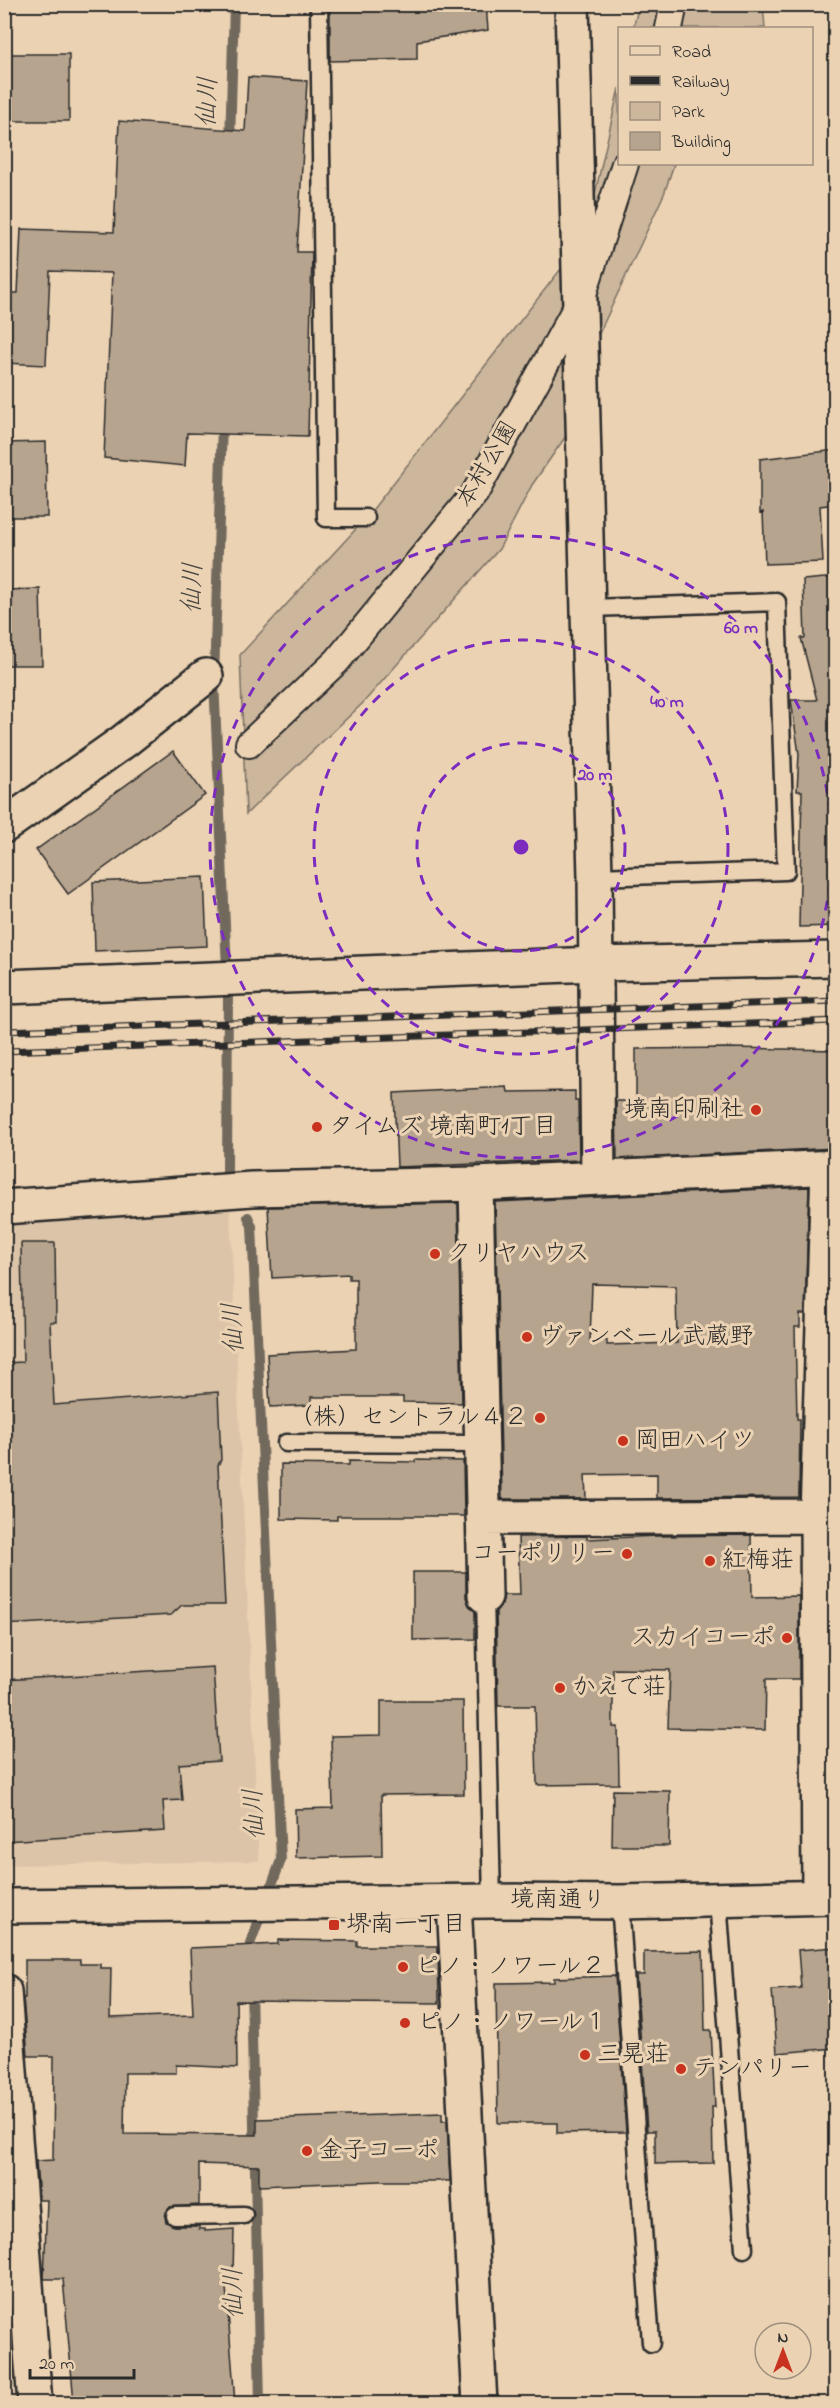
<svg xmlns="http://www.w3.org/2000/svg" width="840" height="2408" viewBox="0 0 840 2408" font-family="'Indie Flower','Klee One',sans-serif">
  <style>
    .built { fill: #dbc4a8 }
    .green { fill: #ccb79d; stroke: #7c7164; stroke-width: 1.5 }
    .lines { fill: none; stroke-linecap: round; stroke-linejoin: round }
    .stream { stroke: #72695d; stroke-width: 10 }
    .building { fill: #b6a48e; stroke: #2b2b2b; stroke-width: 1.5; fill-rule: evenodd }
    .service-casing { stroke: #2b2b2b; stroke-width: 21 }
    .pedestrian-casing { stroke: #2b2b2b; stroke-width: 30 }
    .minor-casing { stroke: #2b2b2b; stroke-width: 38 }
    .tertiary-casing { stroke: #2b2b2b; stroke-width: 38 }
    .primary-casing { stroke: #2b2b2b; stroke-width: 38 }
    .service { stroke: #ebd2b3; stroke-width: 16 }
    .pedestrian { stroke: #ebd2b3; stroke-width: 26 }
    .minor { stroke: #ebd2b3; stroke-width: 33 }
    .tertiary { stroke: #ebd2b3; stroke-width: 33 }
    .primary { stroke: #ebd2b3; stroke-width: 33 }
    .rail-casing { stroke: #2b2b2b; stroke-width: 7 }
    .rail { stroke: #ebd2b3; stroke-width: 4.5; stroke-dasharray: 14; stroke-linecap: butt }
    .ring { fill: none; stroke: #7b2cbf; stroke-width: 3; stroke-dasharray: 10 8 }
    .poi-dot { fill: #c8321e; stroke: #ebd2b3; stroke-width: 2 }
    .labels { text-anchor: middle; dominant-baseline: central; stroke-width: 6; stroke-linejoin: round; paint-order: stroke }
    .street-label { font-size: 24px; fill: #2b2b2b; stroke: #ebd2b3 }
    .poi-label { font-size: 24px; fill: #2b2b2b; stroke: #ebd2b3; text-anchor: start }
    .water-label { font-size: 26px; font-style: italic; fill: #484540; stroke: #ebd2b3 }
    .centre { fill: #7b2cbf; stroke: #ebd2b3; stroke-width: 3 }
    .ring-label { font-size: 18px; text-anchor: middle; font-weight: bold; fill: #7b2cbf; stroke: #ebd2b3; stroke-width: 6; stroke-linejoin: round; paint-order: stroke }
  </style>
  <rect width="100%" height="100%" fill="#ebd2b3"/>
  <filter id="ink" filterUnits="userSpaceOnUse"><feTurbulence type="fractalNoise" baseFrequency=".0167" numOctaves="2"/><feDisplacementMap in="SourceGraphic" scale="12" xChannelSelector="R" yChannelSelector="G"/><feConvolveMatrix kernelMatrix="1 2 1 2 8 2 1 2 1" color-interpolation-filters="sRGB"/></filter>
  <g filter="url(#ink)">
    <path class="built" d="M230,1209l29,652 -254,4v-642z"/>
    <path class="green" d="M639,5h124l2,23h-132z
      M619,88l1,76h54l-10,30 -67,144 -2,-144z
      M564,265l4,168 -36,52 -33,64 -136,154 -117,111 -6,-159 126,-137z"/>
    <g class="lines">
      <path class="stream" d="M230,142l4,-138
        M222,422l-8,258 14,312 -1,181
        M248,1217l4,9 29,634 -31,84v16
        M251,1987l9,417"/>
    </g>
    <path class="building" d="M330,4h156l2,26 -71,11v18l-87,2z
      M4,54h65v67h-65z
      M248,77l59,4 -10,171h15l-4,184 -121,-3 -2,33 -81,-8 8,-185 -62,-2 -4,94 -42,-2v-70h14l3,-64 93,3 5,-111 126,10z
      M46,442l1,75h-43v-74z
      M836,450v54l-16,2 3,56 -58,2 -2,-52 -3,1v-54z
      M836,577v349l-37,1 3,-136h-5l2,-37 -8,-54h26l-16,-62h4l-2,-58z
      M40,589l2,76h-38v-75z
      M173,751l32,44 -137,99 -32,-44z
      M204,877l3,69 -112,5 -2,-69z
      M728,1048l108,2v98l-219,11 -1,-58h20v-52z
      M507,1087l1,5 67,-1v10h3l1,59 -182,7 -3,-74z
      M809,1187l-4,127h-5v13h-5l2,92h3l-1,78 -142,1v-24l-72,1 1,24h-84l-7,-297zM592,1284l84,2 1,57 -70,2v-5l-17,1z
      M458,1203l4,200 -59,-1v-5h-92v8l-41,2 -3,-53 89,-5v-70h-7v-5l-77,4 -4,-71z
      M21,1243h34l1,79h-6l4,83 164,-13 3,68 -3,5 7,140h-43l-11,10 -167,10v-262l19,-1z
      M415,1460l48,1 1,55h-127v4l-56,-1v-55l68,1v-4l66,1z
      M751,1535l1,62 47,-1v83h-33l-1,51 -97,-2 2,-58 -57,-1v58h5l1,57 -82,1 -2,-79h-37l-2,-95 6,-7 2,-9h16l-2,-58 69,-1v3l71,-3z
      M413,1572h53v25l3,8 6,6v28l-62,1z
      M213,1667l6,94 -40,3 3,36 -19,1 2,30 -161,10v-161z
      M381,1701h82l1,93 -83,1 1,61 -86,2 -1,-49 38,-1 -2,-72 50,-1z
      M613,1790l57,1 -1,55h-57z
      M278,1940l79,1v5h81l1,57 -203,-2 1,67 -61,-3v8h-51l-1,61 133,1v-16l185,-6v8h5l3,60h-70l-121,5v-20l-60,-2v41l-29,2 -5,10 1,5 9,4h24v3h6v2l29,-2 -1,45h-8l10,129 -161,-1 -11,-123h-19l3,-79h-8l-3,-39 17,-1 1,-104h-26l-5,-58h2v-38h55v4h20v4h11l-1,50 83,-3 -3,-67 88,-4z
      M836,1947v101l-59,5 -5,-63 29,-2 -3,-38z
      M703,1951l2,79h6l4,77h-3l1,56 -58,1v-33h-8l-11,-156h8v-23z
      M615,1976l11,156 -69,1v-10h-59l-2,-140 58,-1v-4z"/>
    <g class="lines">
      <defs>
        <path id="service" d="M319,4l7,514h40
          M589,608l188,-6 9,269 -191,6
          M286,1443l196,1
          M485,1596l7,305
          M718,1900l26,349
          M620,1902l31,441
          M175,2216l69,-1"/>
        <path id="pedestrian" d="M669,28l5,-24
          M249,744l88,-83 138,-168 107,-196 43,-133"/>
        <path id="minor" d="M572,4l23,873 3,301
          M4,826l120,-85 82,-65
          M476,1184l9,412
          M4,1207l248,-18 224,-5 360,-17
          M483,1518l334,-2
          M819,1897l-2,-381 11,-349
          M454,1902l26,502
          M4,1991l31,413"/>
        <path id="tertiary" d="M4,1906l488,-5 128,1 216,-5"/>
        <path id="primary" d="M4,987l591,-23 241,-5"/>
      </defs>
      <use href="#service" class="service-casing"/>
      <use href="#pedestrian" class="pedestrian-casing"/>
      <use href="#minor" class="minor-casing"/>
      <use href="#tertiary" class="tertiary-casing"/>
      <use href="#primary" class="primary-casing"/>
      <use href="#service" class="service"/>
      <use href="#pedestrian" class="pedestrian"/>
      <use href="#minor" class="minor"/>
      <use href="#tertiary" class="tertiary"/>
      <use href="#primary" class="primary"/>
      <defs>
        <path id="rail" d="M4,1031l832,-30
          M4,1051l832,-30"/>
      </defs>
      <use href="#rail" class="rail-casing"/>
      <use href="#rail" class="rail"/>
    </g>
  </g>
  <g class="ring">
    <circle cx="521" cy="847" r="104"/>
    <circle cx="521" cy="847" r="207"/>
    <circle cx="521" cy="847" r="311"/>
  </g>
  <g class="poi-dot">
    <circle cx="756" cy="1110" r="6"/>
    <circle cx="317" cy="1127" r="6"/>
    <circle cx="435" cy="1254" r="6"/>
    <circle cx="527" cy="1337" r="6"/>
    <circle cx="540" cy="1418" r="6"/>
    <circle cx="623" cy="1441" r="6"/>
    <circle cx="627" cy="1554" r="6"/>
    <circle cx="710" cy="1561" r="6"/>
    <circle cx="787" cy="1638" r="6"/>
    <circle cx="560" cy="1688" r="6"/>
    <rect x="328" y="1919" width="12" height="12" rx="3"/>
    <circle cx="403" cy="1967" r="6"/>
    <circle cx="405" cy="2023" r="6"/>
    <circle cx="585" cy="2055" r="6"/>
    <circle cx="681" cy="2069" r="6"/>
    <circle cx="307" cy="2151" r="6"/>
  </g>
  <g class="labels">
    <g class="street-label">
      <text transform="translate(488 465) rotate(-59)">本村公園</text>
      <text transform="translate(558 1901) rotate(1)">境南通り</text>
    </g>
    <g class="poi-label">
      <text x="744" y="1110" text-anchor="end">境南印刷社</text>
      <text x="329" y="1127">タイムズ 境南町1丁目</text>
      <text x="447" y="1254">クリヤハウス</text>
      <text x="539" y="1337">ヴァンベール武蔵野</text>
      <text x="528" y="1418" text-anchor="end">（株）セントラル４２</text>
      <text x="635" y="1441">岡田ハイツ</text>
      <text x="615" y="1554" text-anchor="end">コーポリリー</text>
      <text x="722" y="1561">紅梅荘</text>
      <text x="775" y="1638" text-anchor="end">スカイコーポ</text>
      <text x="572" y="1688">かえで荘</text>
      <text x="346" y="1925">堺南一丁目</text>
      <text x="415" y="1967">ピノ・ノワール２</text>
      <text x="417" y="2023">ピノ・ノワール１</text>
      <text x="597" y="2055">三晃荘</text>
      <text x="693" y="2069">テンパリー</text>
      <text x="319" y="2151">金子コーポ</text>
    </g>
    <g class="water-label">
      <text transform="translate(209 102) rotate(-88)">仙川</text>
      <text transform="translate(194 588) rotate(-88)">仙川</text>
      <text transform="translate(235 1328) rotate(-93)">仙川</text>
      <text transform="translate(256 1814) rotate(-93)">仙川</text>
      <text transform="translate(235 2293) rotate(-91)">仙川</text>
    </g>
  </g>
  <circle cx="521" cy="847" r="9" class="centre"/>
  <g class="ring-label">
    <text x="741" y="633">60 m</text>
    <text x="667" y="707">40 m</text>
    <text x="595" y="780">20 m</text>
  </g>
  <rect width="840" height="2408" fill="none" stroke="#ebd2b3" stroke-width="24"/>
  <rect x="12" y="12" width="816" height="2384" fill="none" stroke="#2b2b2b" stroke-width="2" filter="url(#ink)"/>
  <rect x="618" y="27" width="195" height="138" fill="#ebd2b3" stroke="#9e8f7d" stroke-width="1.5"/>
  <rect x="630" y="46" width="30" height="9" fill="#ebd2b3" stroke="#9e8f7d" stroke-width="1.5"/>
  <text x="672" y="57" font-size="18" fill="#2b2b2b">Road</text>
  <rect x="630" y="76" width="30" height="9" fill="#2b2b2b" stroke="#9e8f7d" stroke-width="1.5"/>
  <text x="672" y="87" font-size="18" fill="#2b2b2b">Railway</text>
  <rect x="630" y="102" width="30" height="18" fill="#ccb79d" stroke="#9e8f7d" stroke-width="1.5"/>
  <text x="672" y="117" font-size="18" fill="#2b2b2b">Park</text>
  <rect x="630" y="132" width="30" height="18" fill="#b6a48e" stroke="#9e8f7d" stroke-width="1.5"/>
  <text x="672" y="147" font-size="18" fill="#2b2b2b">Building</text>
  <g transform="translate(783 2351)"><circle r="28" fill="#ebd2b3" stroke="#9e8f7d" stroke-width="1.5"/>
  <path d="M0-4.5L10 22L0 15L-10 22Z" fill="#c8321e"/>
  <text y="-9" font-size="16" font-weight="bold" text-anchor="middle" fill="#2b2b2b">N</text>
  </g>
  <path d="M30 2369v9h104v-9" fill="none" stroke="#2b2b2b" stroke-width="3"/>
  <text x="39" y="2369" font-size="18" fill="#2b2b2b" stroke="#ebd2b3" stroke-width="4.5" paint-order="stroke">20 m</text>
</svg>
